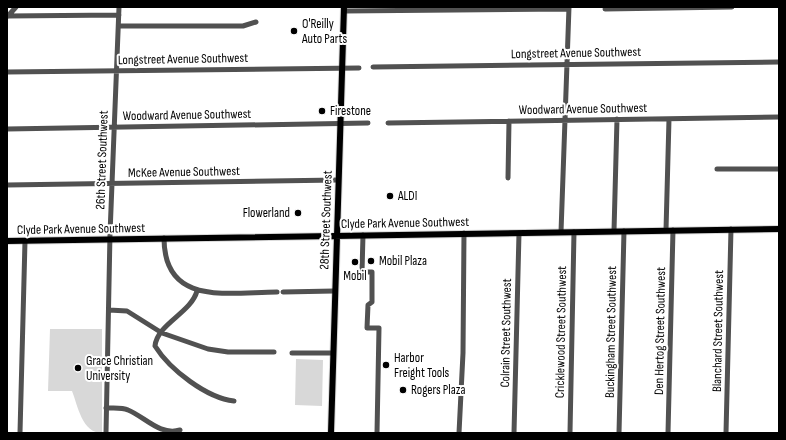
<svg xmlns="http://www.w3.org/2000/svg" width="786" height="440" viewBox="0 0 786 440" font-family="'Sofia Sans Condensed',sans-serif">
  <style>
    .green { fill: #d8d8d8 }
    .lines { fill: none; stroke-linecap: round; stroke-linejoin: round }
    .major-casing { stroke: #dbdbdb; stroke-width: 8 }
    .minor { stroke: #515151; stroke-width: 5 }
    .major { stroke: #000; stroke-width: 6 }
    .poi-dot { fill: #000; stroke: #fff; stroke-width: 1.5 }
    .labels { text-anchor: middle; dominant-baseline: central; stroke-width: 4; stroke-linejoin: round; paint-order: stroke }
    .poi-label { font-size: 13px; fill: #000; stroke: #fff; text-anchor: start }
    .street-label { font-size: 13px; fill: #000; stroke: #fff }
  </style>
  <rect width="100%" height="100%" fill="#fff"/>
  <path class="green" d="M50,329h52v104c-20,0 -24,-27 -30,-42h-24z
    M296,359l27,1 -1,46 -27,-1z"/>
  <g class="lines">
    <defs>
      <path id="major" d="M7,241l772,-12
        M331,433l13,-426"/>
    </defs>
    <use href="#major" class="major-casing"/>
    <path class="minor" d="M605,9l127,-2
      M344,11l225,-2
      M7,16l112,-1
      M8,16l8,-9
      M119,26h124l13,-4
      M373,67l406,-5
      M7,72l352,-4
      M388,123l391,-6
      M7,129l361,-6
      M717,169h62
      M508,178l1,-57
      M7,185l331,-5
      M666,230l3,-111
      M614,231l3,-112
      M561,232l8,-225
      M363,235l-1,37h10v30l-4,3 -1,23h12l-2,105
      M164,238c0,69 65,54 113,54
      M197,291c-6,22 -40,33 -42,55 15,24 52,52 79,55
      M283,292l51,-1
      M109,310l18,1 35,22 46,16 20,3h46
      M292,353h41
      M106,408c8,0 16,-1 22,2 17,7 32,26 52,20
      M20,433l5,-192
      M106,433l4,-199 9,-227
      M459,433l4,-80 1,-120
      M514,433l5,-200
      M570,433l4,-201
      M619,433l5,-202
      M668,433l5,-203
      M726,433l5,-204"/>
    <use href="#major" class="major"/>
  </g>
  <g class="poi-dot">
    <circle cx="294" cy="31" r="4"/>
    <circle cx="322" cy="111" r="4"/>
    <circle cx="390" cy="196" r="4"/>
    <circle cx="298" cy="213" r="4"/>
    <circle cx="371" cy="261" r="4"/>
    <circle cx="355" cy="262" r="4"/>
    <circle cx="386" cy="365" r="4"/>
    <circle cx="78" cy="368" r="4"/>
    <circle cx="403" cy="390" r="4"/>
  </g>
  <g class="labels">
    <g class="poi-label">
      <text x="302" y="24">O'Reilly<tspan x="302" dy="15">Auto Parts</tspan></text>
      <text x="330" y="111">Firestone</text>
      <text x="398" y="196">ALDI</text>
      <text x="290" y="213" text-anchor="end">Flowerland</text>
      <text x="379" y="261">Mobil Plaza</text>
      <text x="355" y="276" text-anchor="middle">Mobil</text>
      <text x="394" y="358">Harbor<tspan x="394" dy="15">Freight Tools</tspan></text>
      <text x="86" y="361">Grace Christian<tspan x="86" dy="15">University</tspan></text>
      <text x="411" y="390">Rogers Plaza</text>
    </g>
    <g class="street-label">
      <text transform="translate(576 53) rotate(-1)">Longstreet Avenue Southwest</text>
      <text transform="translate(183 59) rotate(-1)">Longstreet Avenue Southwest</text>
      <text transform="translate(583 109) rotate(-1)">Woodward Avenue Southwest</text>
      <text transform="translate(187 115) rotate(-1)">Woodward Avenue Southwest</text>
      <text transform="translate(102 160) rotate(-88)">26th Street Southwest</text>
      <text transform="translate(184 172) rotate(-1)">McKee Avenue Southwest</text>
      <text transform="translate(326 220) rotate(-88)">28th Street Southwest</text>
      <text transform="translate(405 223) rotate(-1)">Clyde Park Avenue Southwest</text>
      <text transform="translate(81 229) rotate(-1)">Clyde Park Avenue Southwest</text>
      <text transform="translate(660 331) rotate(-89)">Den Hertog Street Southwest</text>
      <text transform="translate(718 331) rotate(-89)">Blanchard Street Southwest</text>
      <text transform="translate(561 332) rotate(-89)">Cricklewood Street Southwest</text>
      <text transform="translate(611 332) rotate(-89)">Buckingham Street Southwest</text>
      <text transform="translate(506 333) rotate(-89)">Colrain Street Southwest</text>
    </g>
  </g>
  <rect width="786" height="440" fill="none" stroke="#000000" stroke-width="16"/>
</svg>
